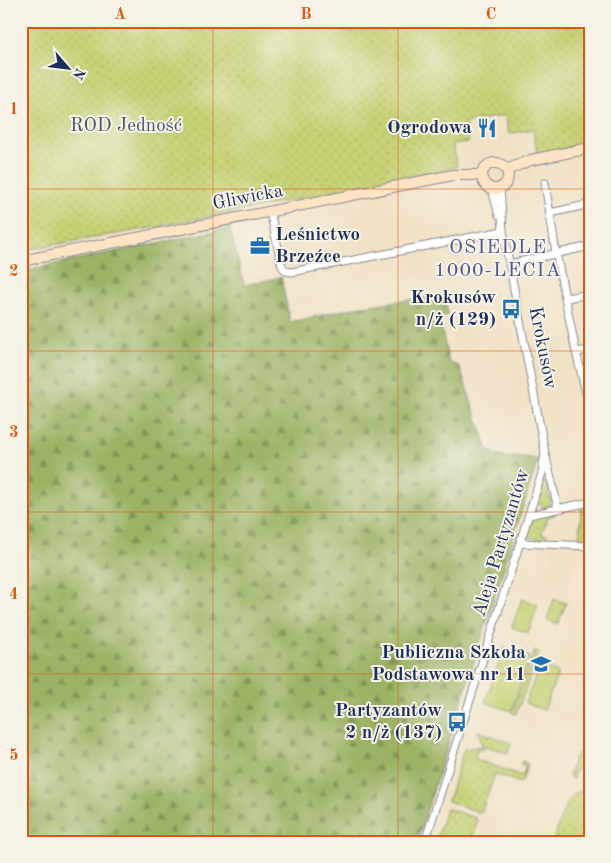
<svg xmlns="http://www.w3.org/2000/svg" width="611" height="863" viewBox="0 0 611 863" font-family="'Old Standard TT',serif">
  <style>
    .grass { fill: url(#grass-dots); stroke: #708068 }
    .forest { fill: url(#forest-firs); stroke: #5c7162 }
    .park { fill: url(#park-tufts); stroke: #708068 }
    .pitch { fill: #c5d173; stroke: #708068 }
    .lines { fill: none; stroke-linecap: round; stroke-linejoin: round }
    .street-casing { stroke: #868892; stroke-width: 9 }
    .secondary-casing { stroke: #868892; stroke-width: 12 }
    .street { stroke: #fff; stroke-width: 7 }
    .secondary { stroke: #fee4c5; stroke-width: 10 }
    .grid { fill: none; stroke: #de5710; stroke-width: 1; stroke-opacity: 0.55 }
    .labels { text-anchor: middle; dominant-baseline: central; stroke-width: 4; stroke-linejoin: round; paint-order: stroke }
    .park-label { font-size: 19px; fill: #465863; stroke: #f7f3e8 }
    .poi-label { font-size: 19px; font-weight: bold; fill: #1b2f5e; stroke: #f7f3e8; text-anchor: end }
    .street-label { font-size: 19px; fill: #1b2f5e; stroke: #f7f3e8 }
    .neighbourhood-label { font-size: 20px; letter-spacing: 1px; fill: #545891; stroke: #f7f3e8 }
    .neatline { fill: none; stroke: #de5710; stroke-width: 2 }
    .grid-label { font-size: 16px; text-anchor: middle; font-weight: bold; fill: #de5710 }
  </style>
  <defs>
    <pattern id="grass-dots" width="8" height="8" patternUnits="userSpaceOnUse" patternTransform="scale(1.25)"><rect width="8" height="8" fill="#c5d173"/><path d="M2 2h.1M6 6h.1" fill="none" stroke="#a9b466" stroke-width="1.8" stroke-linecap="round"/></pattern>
    <pattern id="forest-firs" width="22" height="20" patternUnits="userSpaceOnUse" patternTransform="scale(1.25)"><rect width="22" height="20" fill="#9cb365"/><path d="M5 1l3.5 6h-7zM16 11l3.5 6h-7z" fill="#7e9256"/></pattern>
    <pattern id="park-tufts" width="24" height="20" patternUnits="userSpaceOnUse" patternTransform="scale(1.25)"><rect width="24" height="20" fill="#c5d173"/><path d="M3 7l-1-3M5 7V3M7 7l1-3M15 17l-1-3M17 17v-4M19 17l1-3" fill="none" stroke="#a9b466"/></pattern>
  </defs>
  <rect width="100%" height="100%" fill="#f7f3e8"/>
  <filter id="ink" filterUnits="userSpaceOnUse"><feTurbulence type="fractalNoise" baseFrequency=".02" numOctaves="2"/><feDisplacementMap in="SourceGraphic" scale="10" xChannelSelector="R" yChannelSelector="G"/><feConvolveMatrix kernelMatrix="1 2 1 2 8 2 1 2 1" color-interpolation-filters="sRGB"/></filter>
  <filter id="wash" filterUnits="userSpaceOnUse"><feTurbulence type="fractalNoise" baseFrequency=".0096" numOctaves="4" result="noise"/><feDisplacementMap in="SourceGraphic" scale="20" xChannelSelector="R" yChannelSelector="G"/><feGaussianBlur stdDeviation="1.12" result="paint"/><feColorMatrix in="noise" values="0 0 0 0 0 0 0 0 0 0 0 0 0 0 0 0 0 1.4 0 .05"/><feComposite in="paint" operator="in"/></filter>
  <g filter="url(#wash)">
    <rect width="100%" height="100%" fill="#f1e2c6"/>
    <path class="grass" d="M21,21h569v122l-53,11 -4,-25 -24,5 -4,-19 -40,8 4,19 -16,3 4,22 -295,59 -133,23 -8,-44z
      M545,476l6,26 -3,5 -4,1 -6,-5z
      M590,508v33l-6,2 -1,-4h-4l2,-30z
      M554,512l1,3 -6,1 -8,18 6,1 -1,4c-8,0 -20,2 -17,-10 1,-4 2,-8 6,-11 4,-4 13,-4 19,-6z
      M478,731l33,12 -3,10 -26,-8z
      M588,738h2v9l-8,20 -8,5 -1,7 -4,-3 5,-17 11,-15z
      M481,746l3,2 -1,2 -6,-1 -2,10 47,17 4,-10 -5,-2 1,-3 6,3 -6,17 -2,2 -25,-9 -14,39 -33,-12 16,-52z
      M590,755v46l-6,41h-31c6,-16 11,-47 30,-52l5,-17 -3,-6z
      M446,808l30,10 1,5 -6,19h-35z"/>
    <path class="forest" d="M230,228l14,57 37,-8 9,45 72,-16 82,-11 4,20 -9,3 10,45 10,3 28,81c15,18 33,5 51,13l-121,382h-396v-571z"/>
    <path class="park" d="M554,599l12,4 -8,21 -11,-4z"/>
    <path class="pitch" d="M522,599l16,6 -10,28 -16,-6z
      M504,648l26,9 -19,54 -26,-9z
      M535,651l4,2 -23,61 -4,-1z
      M540,666l18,7 -14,37 -19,-7z"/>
  </g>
  <g filter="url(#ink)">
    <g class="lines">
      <defs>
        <path id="street" d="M545,183l11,70 20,99 14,57
          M500,188l3,43 42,222 13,55
          M492,189l7,26
          M270,211l12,55 4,5 6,1 211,-41
          M550,213l36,-8 4,2
          M510,264l80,-18
          M566,298l24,-4
          M576,352l14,-2
          M529,515l61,-13
          M520,543l70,3
          M425,842l117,-369 3,-20"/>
        <path id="secondary" d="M482 176a13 13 0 1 1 26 0a13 13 0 1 1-26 0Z
          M506,170l25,-10 59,-12
          M21,261l432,-86h29"/>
      </defs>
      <use href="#street" class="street-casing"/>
      <use href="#secondary" class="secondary-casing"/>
      <use href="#street" class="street"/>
      <use href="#secondary" class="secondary"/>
    </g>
  </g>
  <path class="grid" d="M213,21v821M398,21v821M21,189h569M21,351h569M21,512h569M21,674h569"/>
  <defs>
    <symbol id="restaurant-bare" viewBox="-9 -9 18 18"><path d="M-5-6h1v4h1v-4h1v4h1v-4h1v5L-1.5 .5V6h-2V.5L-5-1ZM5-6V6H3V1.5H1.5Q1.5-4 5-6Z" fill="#1f6fb2" stroke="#f7f3e8" stroke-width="2.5" paint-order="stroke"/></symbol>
    <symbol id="office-bare" viewBox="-9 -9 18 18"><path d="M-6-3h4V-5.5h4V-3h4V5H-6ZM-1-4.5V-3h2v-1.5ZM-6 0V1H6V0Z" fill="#1f6fb2" stroke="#f7f3e8" stroke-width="2.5" paint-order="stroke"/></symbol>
    <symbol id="bus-bare" viewBox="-9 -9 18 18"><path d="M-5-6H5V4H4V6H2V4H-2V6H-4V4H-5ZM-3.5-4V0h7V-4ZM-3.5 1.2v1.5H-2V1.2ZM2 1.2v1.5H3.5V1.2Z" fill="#1f6fb2" stroke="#f7f3e8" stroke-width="2.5" paint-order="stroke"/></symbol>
    <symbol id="school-bare" viewBox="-9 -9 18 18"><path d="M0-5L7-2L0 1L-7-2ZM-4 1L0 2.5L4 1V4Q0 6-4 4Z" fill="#1f6fb2" stroke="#f7f3e8" stroke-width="2.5" paint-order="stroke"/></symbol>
  </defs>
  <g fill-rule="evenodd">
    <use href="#restaurant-bare" x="473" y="114" width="28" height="28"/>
    <use href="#office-bare" x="246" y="232" width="28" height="28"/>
    <use href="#bus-bare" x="497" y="295" width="28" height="28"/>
    <use href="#school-bare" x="527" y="650" width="28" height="28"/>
    <use href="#bus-bare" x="443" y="708" width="28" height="28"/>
  </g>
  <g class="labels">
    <g class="park-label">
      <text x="126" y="126">ROD Jedność</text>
    </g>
    <g class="poi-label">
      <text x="472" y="128">Ogrodowa</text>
      <text x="275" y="235" text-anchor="start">Leśnictwo<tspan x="275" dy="22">Brzeźce</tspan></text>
      <text x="496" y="298">Krokusów<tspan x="496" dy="22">n/ż (129)</tspan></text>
      <text x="526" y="653">Publiczna Szkoła<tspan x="526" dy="22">Podstawowa nr 11</tspan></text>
      <text x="442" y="711">Partyzantów<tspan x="442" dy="22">2 n/ż (137)</tspan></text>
    </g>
    <g class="street-label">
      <text transform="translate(248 198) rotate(-11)">Gliwicka</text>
      <text transform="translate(542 348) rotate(79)">Krokusów</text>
      <text transform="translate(502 543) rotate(-73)">Aleja Partyzantów</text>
    </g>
    <g class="neighbourhood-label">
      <text x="498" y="248">OSIEDLE<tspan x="498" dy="23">1000-LECIA</tspan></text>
    </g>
  </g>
  <rect width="611" height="863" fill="none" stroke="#f7f3e8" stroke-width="55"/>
  <g transform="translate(68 68) rotate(118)" stroke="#f7f3e8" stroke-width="4" paint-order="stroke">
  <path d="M0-4L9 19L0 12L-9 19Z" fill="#1b2f5e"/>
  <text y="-8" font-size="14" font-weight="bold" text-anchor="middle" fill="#1b2f5e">N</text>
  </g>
  <rect x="28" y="28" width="556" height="808" class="neatline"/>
  <g class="grid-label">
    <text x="120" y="19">A</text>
    <text x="306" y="19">B</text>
    <text x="491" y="19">C</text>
    <text x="14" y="114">1</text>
    <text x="14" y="276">2</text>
    <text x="14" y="437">3</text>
    <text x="14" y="599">4</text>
    <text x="14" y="760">5</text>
  </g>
</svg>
